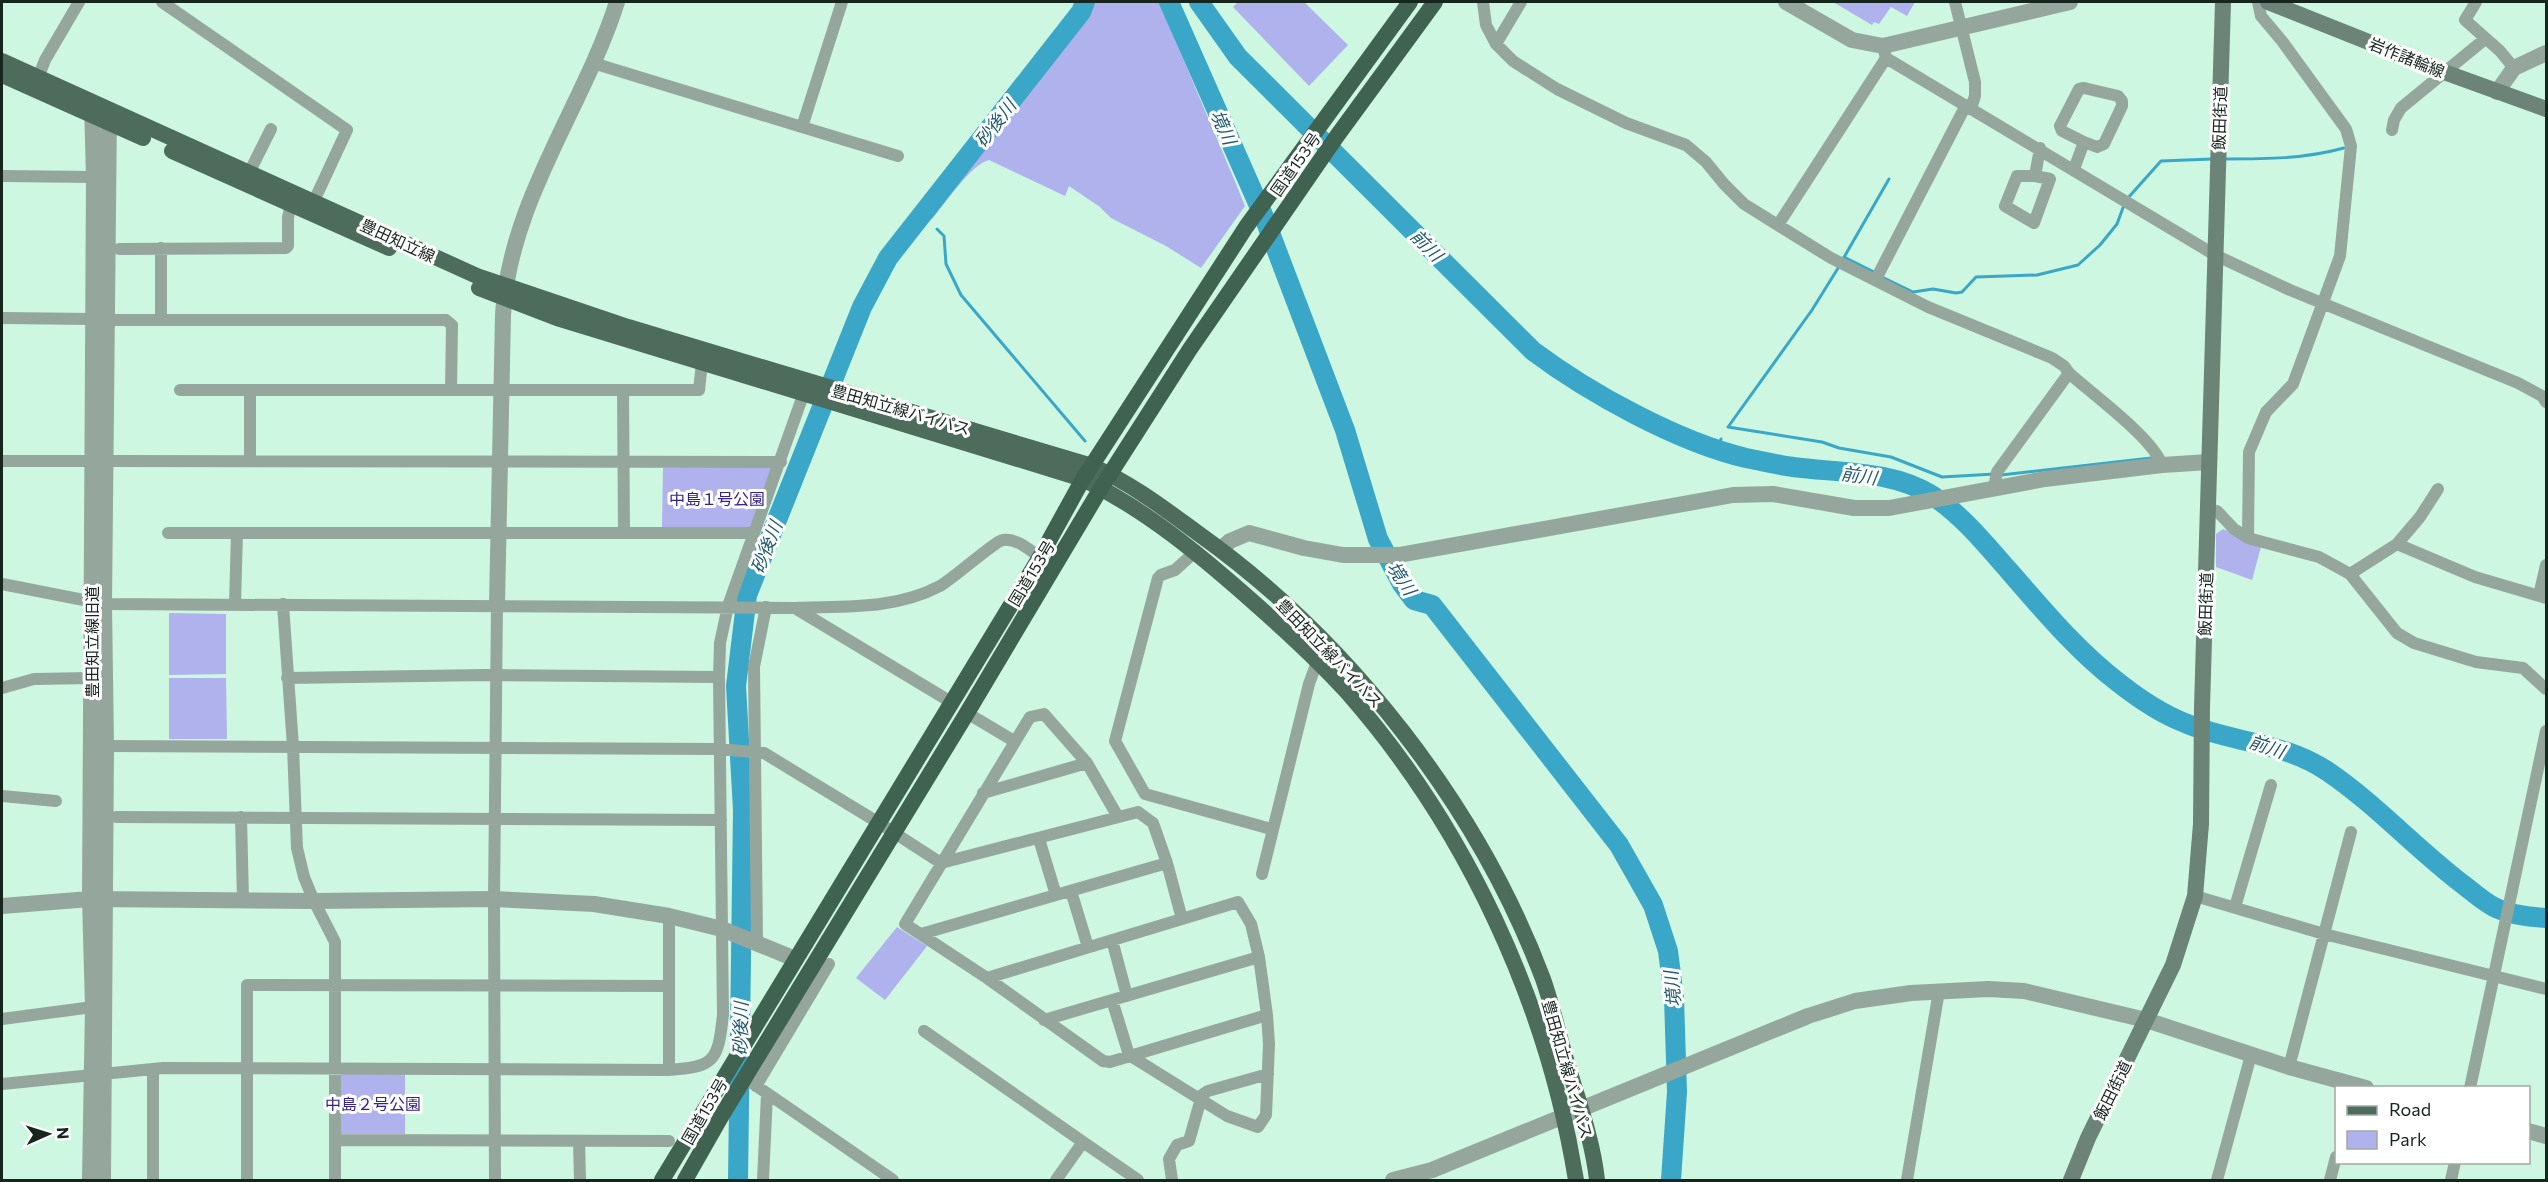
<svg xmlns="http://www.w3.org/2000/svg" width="2548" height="1182" viewBox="0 0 2548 1182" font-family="Commissioner,'Noto Sans JP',sans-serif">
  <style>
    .green { fill: #afb2ec }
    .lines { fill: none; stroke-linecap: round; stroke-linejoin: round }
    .stream { stroke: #3aa7c8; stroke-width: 3 }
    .river { stroke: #3aa7c8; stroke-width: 20 }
    .minor { stroke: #95a69c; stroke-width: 12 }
    .tertiary { stroke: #95a69c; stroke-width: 16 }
    .secondary { stroke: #6b8477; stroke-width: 16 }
    .primary { stroke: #4d6c5c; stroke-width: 16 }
    .trunk { stroke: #406250; stroke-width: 16 }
    .labels { text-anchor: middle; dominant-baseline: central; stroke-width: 6; stroke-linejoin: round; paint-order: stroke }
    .street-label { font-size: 16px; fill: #16251d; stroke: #fff }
    .park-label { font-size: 16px; fill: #34228c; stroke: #fff }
    .water-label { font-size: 18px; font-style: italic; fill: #1f596b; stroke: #fff }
  </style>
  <rect width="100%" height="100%" fill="#cdf7e0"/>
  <path class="green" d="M1093,2h66l75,177 11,27 -44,62 -35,-22 -55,-28 -11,-11 -31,-21 -4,10 -76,-36c-18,4 -44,44 -57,59l-4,-3z
    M1238,2h66l44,43 -39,41 -76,-79z
    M1833,2h82l-8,14 -16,-9 -12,17 -5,-2 -2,3z
    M773,467l-24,62 -87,-2 1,-59z
    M2223,529c14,5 23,15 38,18l-9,33 -36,-13v-33z
    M169,613l57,1v60l-57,1z
    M169,678h57l1,61h-58z
    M897,927l30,19 -42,54 -29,-22z
    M341,1072l64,1v61h-64z"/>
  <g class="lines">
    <path class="stream" d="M2224,159c42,0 80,0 120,-11
      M2127,199l34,-38 51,-2
      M937,229l7,7 2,28 15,31 124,146
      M1844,257l30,15
      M1843,259l46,-80
      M1840,265l-28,45 -84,117 94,15 17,6 52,9 51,20 53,-3
      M1880,276l33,16 20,-3 23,4 6,-1 14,-15 61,-2 41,-10 22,-20 17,-21 7,-19
      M1718,449l3,-10
      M2001,475l150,-17"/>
    <path class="river" d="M1169,2l95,215 81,213 33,109 24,45 12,16 18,5 187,240 34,60 15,46 6,47 3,94 -6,88
      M1199,2l39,55 295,294c56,42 145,91 213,107 15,3 32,7 47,9 45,6 100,3 140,29 30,20 53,49 77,76 33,38 68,80 109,111 19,15 43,31 66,40 47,20 96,18 142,48 49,33 90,79 138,115 9,7 19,16 29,21 16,8 35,10 52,11
      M738,1180l5,-370 -7,-124 11,-91 115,-288 26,-49 193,-246 4,-10"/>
    <path class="minor" d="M162,2l185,128 -33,71
      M1483,2l3,23 10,19 17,17 44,28 69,34 60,22 20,17 18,22 20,20 87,54 97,49 124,51 12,8 5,7c23,21 84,65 93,92
      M1955,2l20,80v14l-4,12
      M2476,2l-11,18 35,31 14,17
      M1496,44l25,-42
      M1883,46l3,12 329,197 75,35 228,93 24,13 4,6
      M593,63l209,64 40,-125
      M38,78l7,-18 34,-58
      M802,127l96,29
      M2392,130l2,-10 7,-12 84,-69
      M2074,169l10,-27 -22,-11 -2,-5 19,-37 5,-1 34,8 4,5v5l-18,38 -7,3 -13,-5
      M249,173l22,-44
      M2,176l92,1
      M2035,176l15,3 -16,44 -29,-17 12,-30h18l5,-28
      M1778,225l108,-167
      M161,248v70
      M119,249l167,-1 2,-2v-29l3,-13
      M1876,279l90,-174
      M2,318l91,1
      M106,320h340l6,5 -1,65h248l3,-27
      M180,390h70
      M623,390l1,143
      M250,460v-70h201
      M2,461h91
      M105,461l676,1
      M1994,488l3,-16 72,-99
      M2208,509l9,2 17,18 14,9 71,19 31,17 47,59 17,10 62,19 47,6 23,21
      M168,533h586
      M2248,538l1,-86 17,-40 27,-28 47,-128 11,-110 -5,-17 -64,-88 -21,-25 -3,-14
      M2397,544l78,33 71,21
      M1196,551l-21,19 -14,5 -3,3 -43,163 30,53 126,35
      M2350,574l47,-30 23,-27 18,-28
      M2,584l102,20 691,4c50,-2 99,2 145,-22 14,-8 55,-45 63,-46 14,-2 26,10 37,17
      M2539,595l7,-30
      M235,604l2,-71
      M283,604l10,143 4,101 7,29 10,24 21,41v238
      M795,608l156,94
      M287,678l199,-3 233,2
      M2,688l32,-9 57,-1
      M967,713l47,28
      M106,746l613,3 45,4 115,70 62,40 197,-51 15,11 14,40 15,56
      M983,793l104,-30
      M2,796l54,5
      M116,817l605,3
      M241,817l2,83
      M1118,817l-31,-54 -43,-49 -14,3 -125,207 82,54 116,83 7,1 157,-47
      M1039,839l17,56
      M1262,874l47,-190 8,-22
      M1071,891l17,56
      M2195,896l129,38 222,55
      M2235,907l36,-122
      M669,916v154
      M921,934l246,-71
      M1112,940l15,56
      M757,941l-3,-274 12,-60
      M987,978l251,-76 13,22 8,33 8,58 2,29 -3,71 -8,12 -31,-11 -98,-61 -17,-55
      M2,1019l91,-12
      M1044,1020l215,-63
      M924,1031l159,111 -27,38
      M2289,1067l62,-235
      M153,1069v111
      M745,1078l148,102
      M2,1084l161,-16 505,2c47,-3 50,-9 55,-55l-4,-338 1,-34 8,-37 78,-219
      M756,1086l73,-122
      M2470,1088l76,-357
      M335,1140l334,1
      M579,1141l1,39
      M1083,1142l55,38
      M247,1180v-195l422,1
      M495,1180l-1,-281 3,-295
      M763,1180l4,-86
      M1172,1180l-3,-21 8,-14 12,-4 13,-46 6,-4 60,-17
      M1907,1180l32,-189
      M2217,1180l34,-125
      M2330,1180l6,-23
      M2451,1180l4,-18"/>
    <path class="tertiary" d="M1786,2l66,38 31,6 187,-44
      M2497,92l17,-24 32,-15
      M1221,549l9,-8 19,-8 55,15 39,7h56l334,-60 40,-1 81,14h35l156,-29 117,-14 47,-3
      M497,604l6,-289c6,-113 81,-209 114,-313
      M2,906l88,-7 224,2 180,-2 100,5 75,12 53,13 73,30
      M2528,1131l18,5
      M90,1180l3,-173 -3,-108 4,-722 -2,-73
      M103,1180l3,-434 -2,-142 5,-493
      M1393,1180l39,-10 376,-154 47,-15 56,-8 77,-4 36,2 122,29 143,47 77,21"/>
    <path class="secondary" d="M2268,2l176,70 102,37
      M2071,1180l17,-42 85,-173 22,-69 6,-72 1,-117 21,-705"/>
    <path class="primary" d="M2,61l475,215 151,51 464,139c39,17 73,43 107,68 150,107 279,272 344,445 10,28 16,58 25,87 11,37 25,76 29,114
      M2,75l141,63
      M172,151l217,97
      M479,288l78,30 526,161c63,31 116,75 168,121 33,29 66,59 95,91 120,136 201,311 230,489"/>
    <path class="trunk" d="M662,1180l378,-623 43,-78 163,-252 164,-225
      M685,1180l37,-65 245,-402 134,-225 89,-139 147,-213 98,-134"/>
  </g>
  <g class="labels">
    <g class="street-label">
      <text transform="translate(2407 57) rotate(22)">岩作諸輪線</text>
      <text transform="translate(2219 118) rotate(-88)">飯田街道</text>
      <text transform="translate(1295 164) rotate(-55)">国道153号</text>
      <text transform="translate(398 240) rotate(25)">豊田知立線</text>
      <text transform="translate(901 409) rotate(16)">豊田知立線バイパス</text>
      <text transform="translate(1031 573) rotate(-59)">国道153号</text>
      <text transform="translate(2205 604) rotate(-88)">飯田街道</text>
      <text transform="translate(91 642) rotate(-90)">豊田知立線旧道</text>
      <text transform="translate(1330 653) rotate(46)">豊田知立線バイパス</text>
      <text transform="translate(1568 1069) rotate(74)">豊田知立線バイパス</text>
      <text transform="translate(2112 1090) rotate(-64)">飯田街道</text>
      <text transform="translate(704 1111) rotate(-60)">国道153号</text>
    </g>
    <g class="park-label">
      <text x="717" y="498">中島１号公園</text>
      <text x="373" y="1103">中島２号公園</text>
    </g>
    <g class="water-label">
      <text transform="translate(995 123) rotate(-52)">砂後川</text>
      <text transform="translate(1224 127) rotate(66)">境川</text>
      <text transform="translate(1427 245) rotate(45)">前川</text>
      <text transform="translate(1859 475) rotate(8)">前川</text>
      <text transform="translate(766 547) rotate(-68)">砂後川</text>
      <text transform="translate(1402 578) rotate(57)">境川</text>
      <text transform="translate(2267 746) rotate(18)">前川</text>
      <text transform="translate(1672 989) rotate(-96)">境川</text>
      <text transform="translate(740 1029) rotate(-89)">砂後川</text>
    </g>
  </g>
  <rect width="2548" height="1182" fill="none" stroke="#16251d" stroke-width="6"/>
  <rect x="2335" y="1086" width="195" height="78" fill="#ffffff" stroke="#a2a8a5" stroke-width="1.5"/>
  <rect x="2347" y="1106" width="30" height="9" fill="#4d6c5c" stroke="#a2a8a5" stroke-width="1.5"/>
  <text x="2389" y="1116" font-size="18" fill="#16251d">Road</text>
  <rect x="2347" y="1131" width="30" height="18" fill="#afb2ec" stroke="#a2a8a5" stroke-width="1.5"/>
  <text x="2389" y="1146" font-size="18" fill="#16251d">Park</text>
  <g transform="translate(48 1134) rotate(87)" stroke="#ffffff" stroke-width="4.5" paint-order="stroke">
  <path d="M0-4.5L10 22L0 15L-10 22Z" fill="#16251d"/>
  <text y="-9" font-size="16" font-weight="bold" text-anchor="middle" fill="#16251d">N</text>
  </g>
</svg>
